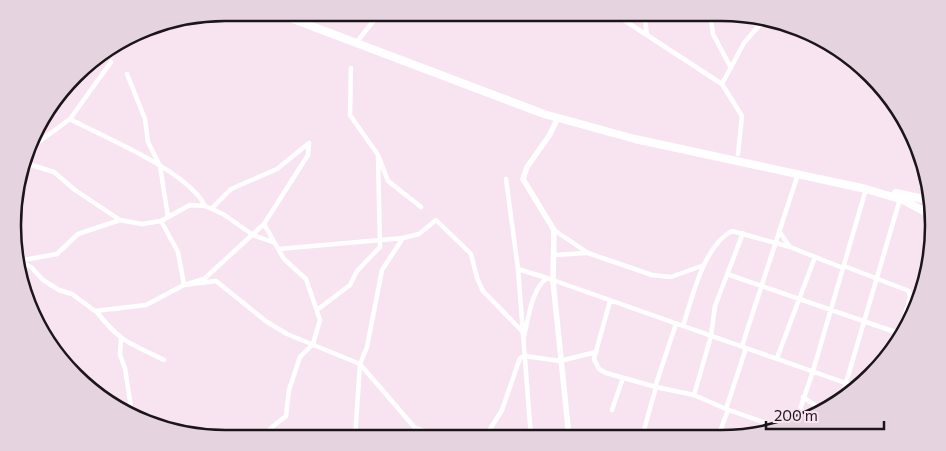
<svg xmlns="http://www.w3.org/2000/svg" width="946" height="451" viewBox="0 0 946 451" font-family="Commissioner,sans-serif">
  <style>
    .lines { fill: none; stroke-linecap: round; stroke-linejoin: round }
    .street { stroke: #fff; stroke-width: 4.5 }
    .secondary { stroke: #fff; stroke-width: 5.5 }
    .highway { stroke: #fff; stroke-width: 8 }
    .rim { fill: none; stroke: #1c151a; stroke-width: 2.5 }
  </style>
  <rect width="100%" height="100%" fill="#f8e4f1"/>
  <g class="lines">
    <path class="street" d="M613,13l109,71 20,32 -4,38
      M644,13l3,22
      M710,13l3,21 18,34
      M359,39l21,-26
      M351,68l-1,47 28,40 10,26 33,26
      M127,74l18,45 3,23 12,24 8,51
      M722,84l22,-41 19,-22
      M70,119c35,19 118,52 135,87
      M32,147l38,-28 41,-57
      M25,163l29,9 21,18 45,30
      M506,179l12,90 13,168
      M212,208l19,-19 46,-20 32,-26
      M264,224l-60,55 -20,6 32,-4 51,41 20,12 73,30 55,64 16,5 56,1 9,4
      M554,230l34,23 64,22 19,2 33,-12
      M779,231l11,16
      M279,249l124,-11
      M555,255l31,-2
      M18,261l39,-7 21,-20 42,-14 22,4 19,-3 29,-16 15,1 18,8 30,21 22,8
      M21,262l10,5 12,13 16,10 13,4 23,17 51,-6 38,-20 -6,-33 -17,-31
      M844,266l65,25 1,7 -14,46
      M518,269l29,9
      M727,274l174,60
      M610,301l-16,58 5,10 7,4 50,14 38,8 32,14 54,19
      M317,310l33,-25 7,-14 23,-24 -2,-92
      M96,311c25,32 34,32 68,49
      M683,326c9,-28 21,-81 49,-95l58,16 53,21
      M524,336c5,-19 7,-46 23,-58l310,109
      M121,339l-1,16 5,13 7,46
      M742,346l56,-172
      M777,358l38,-101
      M655,387l21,-63
      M694,395l17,-59 4,-30 28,-73
      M803,397l19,13
      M841,400l59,-201
      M726,409l20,-61
      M612,410l11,-32
      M795,424l18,-53 53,-182
      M487,434l15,-24 18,-52 5,-2 35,5 36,-9
      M642,437l14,-50
      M718,437l10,-27
      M265,438l6,-10 15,-12 3,-26 11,-33 13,-13 7,-24 -14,-41 -22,-20 -20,-35 44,-69 1,-12
      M355,438l5,-74 7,-17 15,-77 21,-32 16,-4 17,-14 35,34 6,24 6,13 40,41
      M412,438l8,-8"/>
    <path class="secondary" d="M558,118l-9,18 -22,31 -4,12 31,51 -1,51 16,156"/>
    <path class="highway" d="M277,13l267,101 91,25 231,50 37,11 28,15
      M896,193l32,7"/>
  </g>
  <path d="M0 0H946V451H0ZM225 21H721A204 204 0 0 1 925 225V226A204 204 0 0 1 721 430H225A204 204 0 0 1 21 226V225A204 204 0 0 1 225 21Z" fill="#e6d3e0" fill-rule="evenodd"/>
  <path class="rim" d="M225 21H721A204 204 0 0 1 925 225V226A204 204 0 0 1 721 430H225A204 204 0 0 1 21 226V225A204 204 0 0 1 225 21Z"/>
  <path d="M766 421v8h118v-8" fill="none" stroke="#1c151a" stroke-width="2.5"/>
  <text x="774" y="421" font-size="15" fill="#1c151a" stroke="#f8e4f1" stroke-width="4" paint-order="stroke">200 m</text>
</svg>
